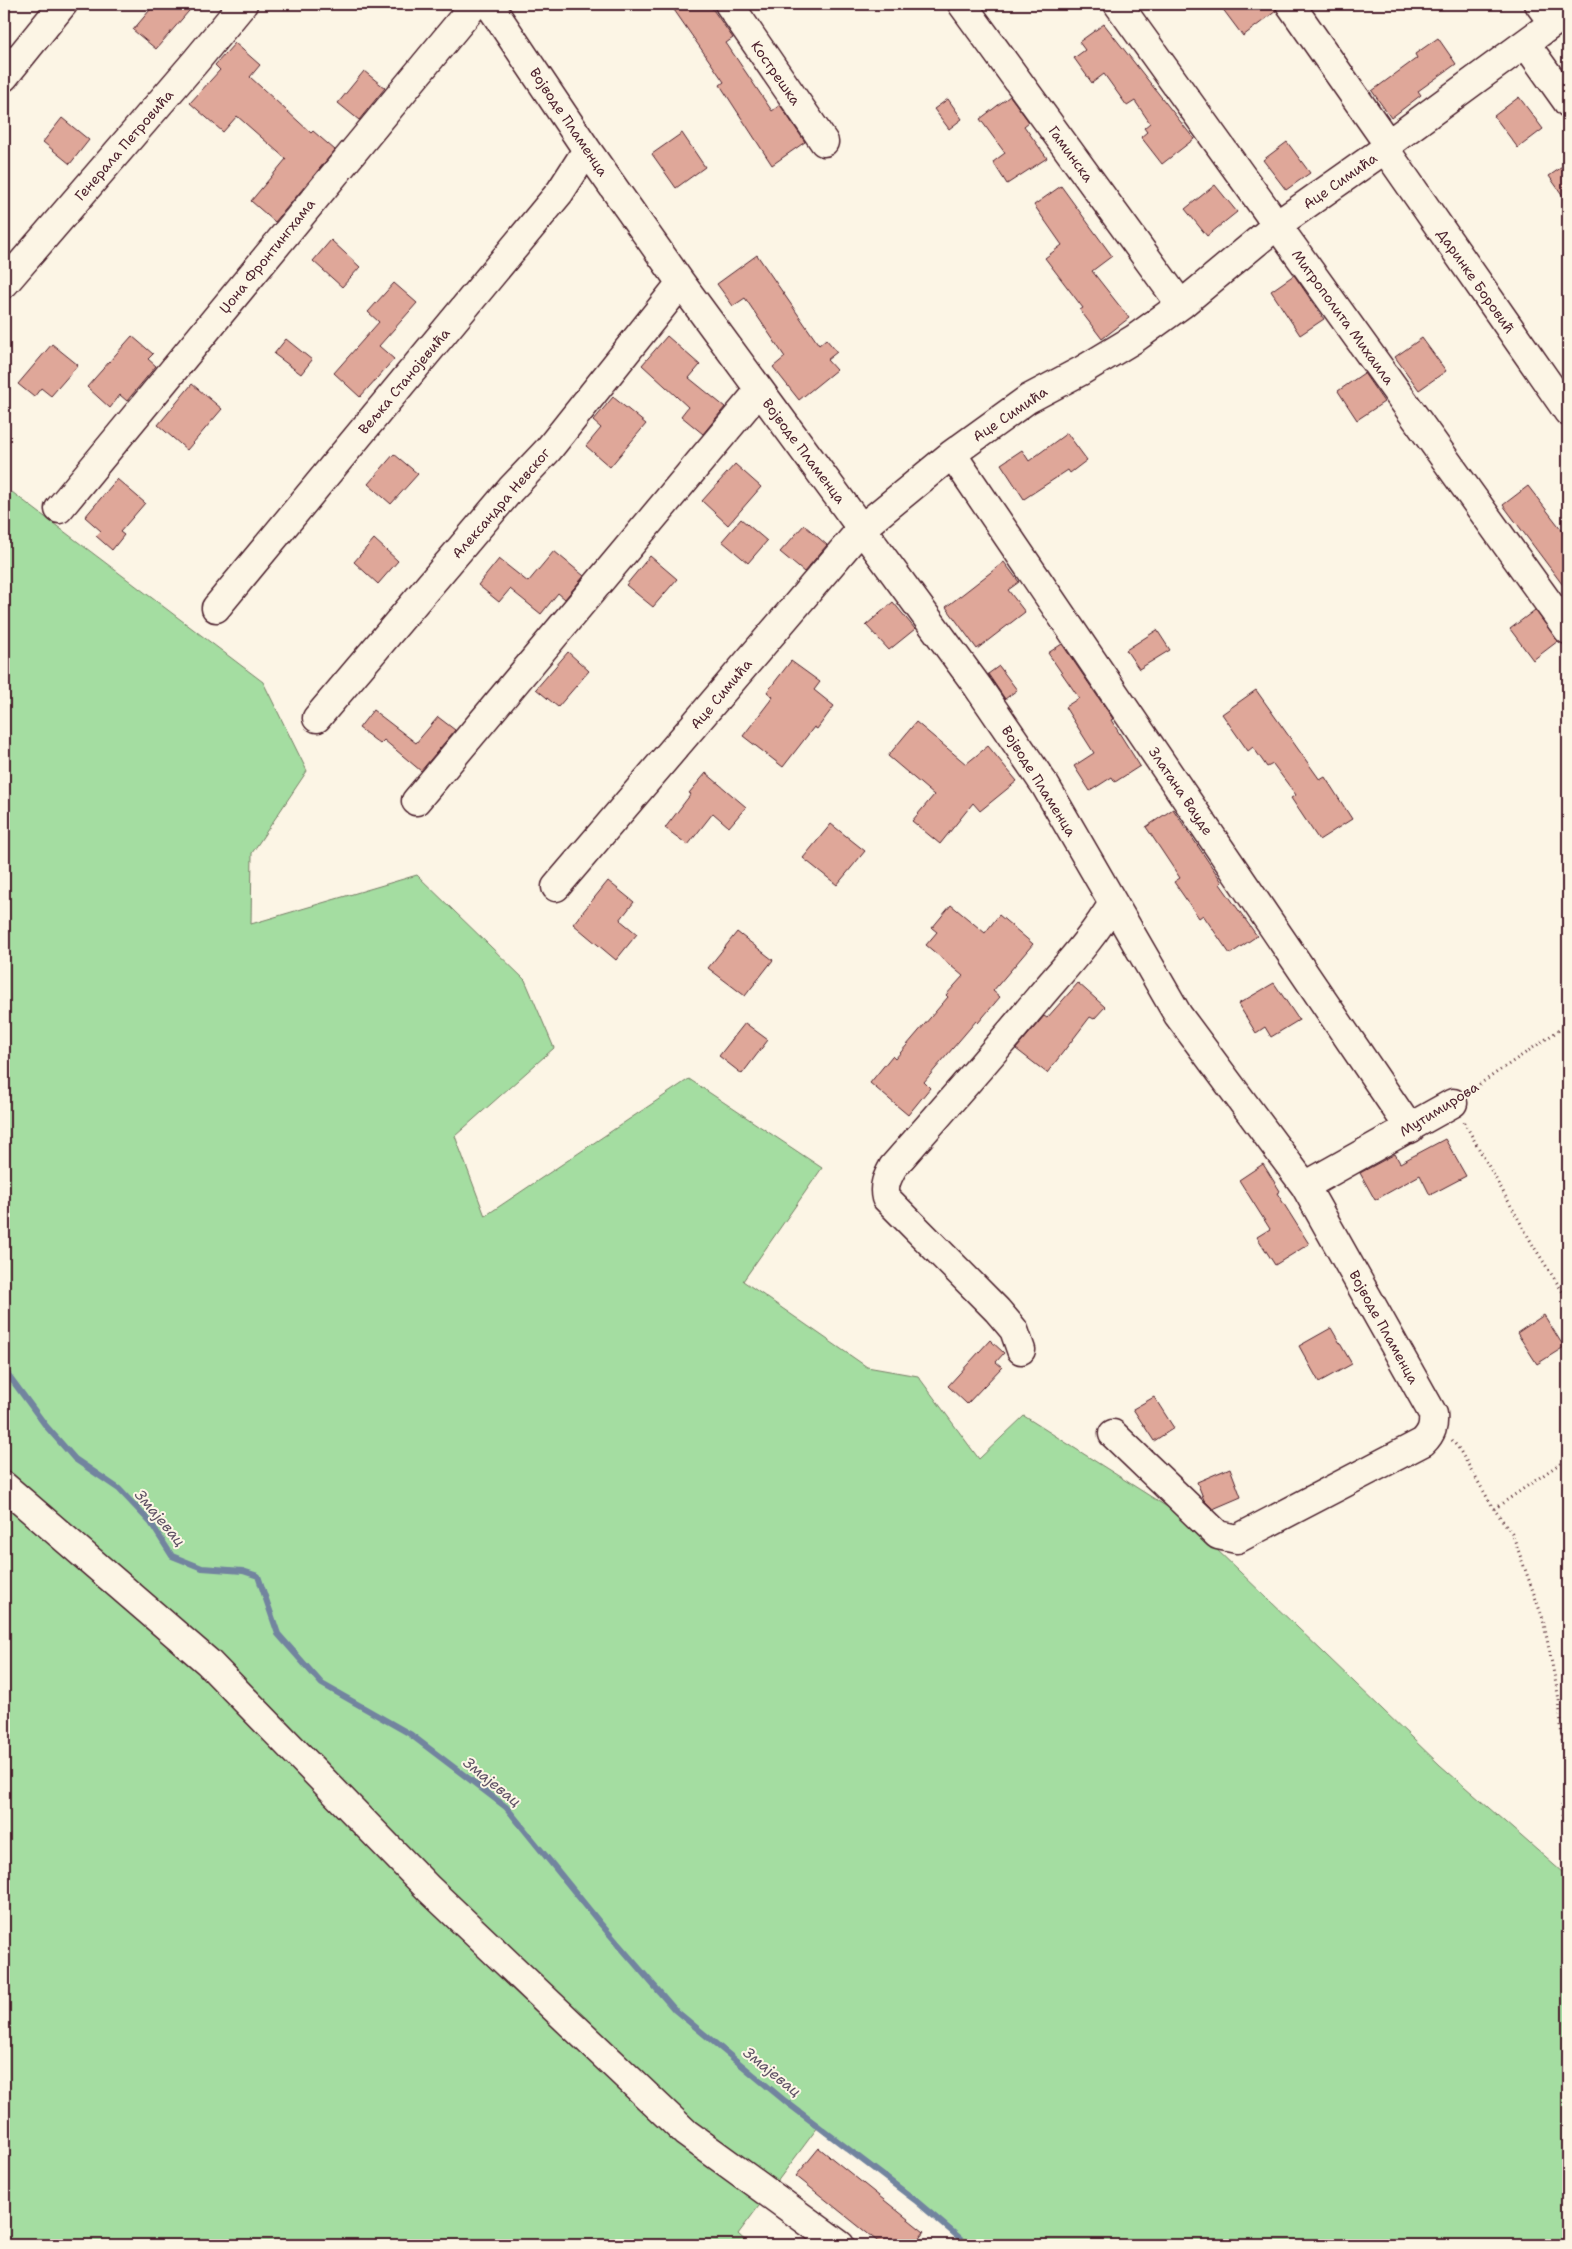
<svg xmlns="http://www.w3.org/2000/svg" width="1572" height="2249" viewBox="0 0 1572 2249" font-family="'Shantell Sans',sans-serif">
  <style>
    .green { fill: #a4dda1; stroke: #777e66 }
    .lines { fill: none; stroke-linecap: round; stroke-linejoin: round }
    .stream { stroke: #72849f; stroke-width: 6 }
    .building { fill: #dfa799; stroke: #4a1f2b }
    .minor-casing { stroke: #4a1f2b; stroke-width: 31 }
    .path { stroke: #4a1f2b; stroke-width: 3; stroke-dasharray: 1 4; stroke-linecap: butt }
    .minor { stroke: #fcf5e5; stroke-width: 28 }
    .labels { text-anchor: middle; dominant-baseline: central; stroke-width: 4; stroke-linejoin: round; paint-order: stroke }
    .street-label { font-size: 14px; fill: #4a1f2b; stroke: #fcf5e5 }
    .water-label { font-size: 15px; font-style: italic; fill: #5e5165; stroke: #fcf5e5 }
  </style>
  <rect width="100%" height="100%" fill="#fcf5e5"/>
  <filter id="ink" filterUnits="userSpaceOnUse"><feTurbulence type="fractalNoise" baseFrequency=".02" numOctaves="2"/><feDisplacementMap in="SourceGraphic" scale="10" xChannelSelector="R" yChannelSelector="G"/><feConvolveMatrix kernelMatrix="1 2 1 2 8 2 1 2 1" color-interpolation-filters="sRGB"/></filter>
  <g filter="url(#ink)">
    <path class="green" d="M12,492l251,190 44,89 -55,82 -1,71 166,-49 108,105 29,68 -99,88 30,80 204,-137 133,89 -79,113 124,86 51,9 61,83 45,-43 159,101 257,248 122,107 6,7v366h-603l-30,-30 -117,-88 -80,107 12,11h-746v-1745z"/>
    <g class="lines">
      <path class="stream" d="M4,1369l42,57 29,33 44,30 32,34 21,33 30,12 41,3 15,5 20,58 44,50 88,50 96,73 94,116 75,87 110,91 130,99 53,45"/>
    </g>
    <path class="building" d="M155,4h40l-39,45 -23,-19z
      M670,4h39l24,34 -7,5 46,68 8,-6 25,37 -33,23 -52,-80 4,-3z
      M1219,4h56l1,7 -33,25z
      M1104,24l90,115 -32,25 -21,-27 6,-5 -3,-4 6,-5 -15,-22 -8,5 -23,-32 -12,9 -18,-25 11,-8 -6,-8z
      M1438,38l18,26 -38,27 3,4 -30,23 -19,-27 45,-33 -2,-4z
      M235,43l25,22 -10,12 61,56 2,-2 22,19 -60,72 -24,-21 35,-42 -49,-43 -14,16 -33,-29 30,-33 -5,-5z
      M364,71l21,17 -26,32 -21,-17z
      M1010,96l19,26 -5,4 23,32 -40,26 -14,-22 12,-9 -25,-34z
      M1519,97l24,32 -25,19 -24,-32z
      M948,99l14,20 -13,10 -15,-20z
      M62,118l27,22 -19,24 -27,-22z
      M682,133l23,34 -29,21 -24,-34z
      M1287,142l23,31 -24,17 -23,-30z
      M1568,163v40l-19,-27z
      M1215,185l22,27 -30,24 -22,-27z
      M1061,186l51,70 -20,15 37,47 -27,21 -22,-29 3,-2 -38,-50 17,-13 -28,-40z
      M331,240l29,27 -18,20 -29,-26z
      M757,255l62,90 7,-6 11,13 -10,8 9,10 -37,30 -26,-33 12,-10 -40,-59 -12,8 -16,-22z
      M1294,275l30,44 -24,16 -29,-44z
      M394,283l23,20 -38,43 15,13 -34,38 -26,-24 45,-51 -11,-10z
      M132,336l21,18 -5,5 8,7 -29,35 -7,-6 -10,13 -23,-21z
      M667,336l33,29 -11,13 36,29 -22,27 -22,-18 7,-9 -46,-42z
      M1422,338l24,33 -27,19 -24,-33z
      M286,339l26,21 -11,14 -27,-20z
      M52,344l26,21 -27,31 -10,-8 -7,9 -16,-13z
      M1364,373l20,29 -27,18 -19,-29z
      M192,384l30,25 -35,41 -29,-25z
      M613,397l33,27 -36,43 -24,-21 15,-18 -8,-7z
      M1067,433l20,27 -17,13 -2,-3 -44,29 -23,-35 21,-14 7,11z
      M394,454l24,20 -27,30 -23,-20z
      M735,464l26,23 -33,38 -26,-24z
      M117,479l28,24 -25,29 4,3 -12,15 -16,-14 5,-5 -16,-14z
      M1528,486l40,52v54l-65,-87z
      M741,519l26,22 -19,22 -26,-22z
      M804,525l23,20 -23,27 -24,-20z
      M374,539l24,22 -20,23 -24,-22z
      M554,551l30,25 -19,23 -7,-6 -17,21 -31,-25 -11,13 -21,-17 21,-26 29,23z
      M650,556l27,23 -24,28 -27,-22z
      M1004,562l15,20 -11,8 17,22 -48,37 -31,-42z
      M893,602l22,27 -26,21 -23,-25z
      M1535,610l23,31 -25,19 -23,-31z
      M1157,630l13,20 -31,19 -13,-19z
      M1062,644l51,75 -2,1 29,46 -25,16 -3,-5 -22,14 -16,-25 20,-13 -29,-46 14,-9 -31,-45z
      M568,652l21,19 -31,36 -22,-18z
      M791,661l29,21 -6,8 20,16 -17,23 -3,-2 -31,40 -40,-31 30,-39 -6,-5z
      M999,666l18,24 -12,9 -17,-25z
      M1256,690l64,90 5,-3 27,42 -33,21 -28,-42 5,-3 -23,-31 -6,3 -14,-20 -5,4 -26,-37z
      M373,710l43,33 22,-26 17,13 -34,41 -37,-31 -4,4 -21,-16z
      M916,722l50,42 22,-18 29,35 -37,30 -7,-8 -33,41 -28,-23 22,-26 -46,-39z
      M706,773l40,34 -17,20 -16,-14 -25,32 -23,-17 26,-34 -2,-1z
      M1173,809l49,73 -2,2 37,52 -27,18 -27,-39 -4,3 -25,-36 6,-4 -34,-51z
      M831,824l34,27 -28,34 -34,-27z
      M608,881l26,21 -14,18 17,14 -21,26 -43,-36z
      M951,905l34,28 14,-18 34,29 -40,47 7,6 -22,26 -2,-2 -52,61 6,6 -22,27 -38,-32 22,-27 3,3 53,-62 -2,-2 17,-19 -37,-31 11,-13 -5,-4z
      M737,932l36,28 -28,36 -37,-28z
      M1078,983l27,24 -11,12 -4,-2 -43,56 -31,-24 28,-33 3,2z
      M1274,983l25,37 -28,17 -6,-10 -9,6 -18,-29z
      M745,1023l23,17 -26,34 -23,-18z
      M1445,1139l21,37 -36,19 -10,-20 -45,25 -15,-27 35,-19 5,9z
      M1263,1164l17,27 -3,2 32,51 -34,21 -18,-28 13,-8 -31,-49z
      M1544,1315l20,32 -27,17 -20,-31z
      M1331,1328l21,36 -33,18 -20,-36z
      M990,1340l14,13 -8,9 6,5 -35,37 -19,-18z
      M1154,1397l20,31 -20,13 -21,-32z
      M1230,1468l11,29 -28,12 -9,-9 -7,-18z
      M819,2148l105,84 -10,13h-32l-86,-69z"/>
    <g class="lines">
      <defs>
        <path id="minor" d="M489,4l98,146 94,133 297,404 67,98 133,230 127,171 128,228c1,12 -1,19 -10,28l-186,97 -19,-4 -105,-101
          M729,4l95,138
          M962,4l219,301
          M1118,4l450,626
          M1290,4l98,140
          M1539,4l14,19
          M1526,44l42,59
          M4,77l59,-73
          M1385,149l183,263
          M4,284l192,-223 47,-57
          M952,454l458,675
          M59,509l416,-505
          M216,608l344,-416 27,-42
          M317,718l194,-229 37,-39 133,-167
          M416,801l343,-410
          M556,887l306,-359 90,-74 76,-55 53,-28 53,-32 47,-34 96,-80 108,-76 3,-5 180,-132
          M1305,1186l148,-83
          M1021,1350l-7,-20 -17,-20 -111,-112c-3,-12 1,-20 7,-31 49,-56 98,-111 145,-168 26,-31 55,-61 75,-96
          M4,1486l204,176 221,227 257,244 154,112"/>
      </defs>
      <use href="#minor" class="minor-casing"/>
      <path class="path" d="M1471,1090l97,-66
        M1464,1122l70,125 34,53
        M1452,1440l7,9 35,60 18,24 31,86 16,80 6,81 -4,33 7,14
        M1494,1509l74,-51"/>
      <use href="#minor" class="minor"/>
    </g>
  </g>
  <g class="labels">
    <g class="street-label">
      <text transform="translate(776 73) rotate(55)">Кострешка</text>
      <text transform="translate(569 122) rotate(56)">Војводе Пламенца</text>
      <text transform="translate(124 145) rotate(-49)">Генерала Петровића</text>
      <text transform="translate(1071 154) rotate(54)">Гаминска</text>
      <text transform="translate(1340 181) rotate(-35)">Аце Симића</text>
      <text transform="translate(267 256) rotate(-51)">Џона Фронтингхама</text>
      <text transform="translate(1476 281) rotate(55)">Даринке Боровић</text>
      <text transform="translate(1343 317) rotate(54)">Митрополита Михаила</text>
      <text transform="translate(404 381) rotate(-50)">Вељка Станојевића</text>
      <text transform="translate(1010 414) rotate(-34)">Аце Симића</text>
      <text transform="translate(804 451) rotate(53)">Војводе Пламенца</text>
      <text transform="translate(501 503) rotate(-49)">Александра Невског</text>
      <text transform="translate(721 694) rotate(-50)">Аце Симића</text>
      <text transform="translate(1039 781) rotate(58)">Војводе Пламенца</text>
      <text transform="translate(1181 791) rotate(56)">Златана Вауде</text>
      <text transform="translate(1439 1109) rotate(-32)">Мутимирова</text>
      <text transform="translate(1384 1327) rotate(61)">Војводе Пламенца</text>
    </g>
    <g class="water-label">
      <text transform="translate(160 1518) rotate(50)">Змајевац</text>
      <text transform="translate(492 1782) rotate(39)">Змајевац</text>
      <text transform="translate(772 2072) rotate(39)">Змајевац</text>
    </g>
  </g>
  <rect width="1572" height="2249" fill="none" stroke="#fcf5e5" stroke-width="20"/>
  <rect x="10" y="10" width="1552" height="2229" fill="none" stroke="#4a1f2b" stroke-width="2" filter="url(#ink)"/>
</svg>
